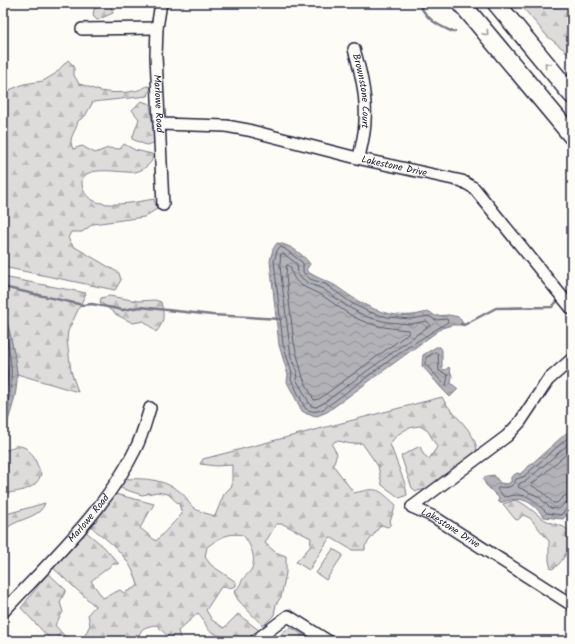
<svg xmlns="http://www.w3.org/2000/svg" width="575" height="644" viewBox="0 0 575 644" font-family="Kalam,sans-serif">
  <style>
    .forest { fill: url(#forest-firs); stroke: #807f8b }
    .pitch { fill: #dddcdb; stroke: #807f8b }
    .water { fill: url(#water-waves); stroke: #787885 }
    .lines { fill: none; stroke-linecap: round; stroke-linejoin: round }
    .shore { stroke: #5c5c6d; stroke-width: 1 }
    .stream { stroke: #787885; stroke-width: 2.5 }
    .minor-casing { stroke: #22223b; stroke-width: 14 }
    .highway-casing { stroke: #22223b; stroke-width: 20 }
    .minor { stroke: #fdfcf7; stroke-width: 11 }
    .highway { stroke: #fdfcf7; stroke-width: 17 }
    .oneway { stroke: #9a9aa2 }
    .labels { text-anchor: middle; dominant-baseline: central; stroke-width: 4; stroke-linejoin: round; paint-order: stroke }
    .street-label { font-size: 10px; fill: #22223b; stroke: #fdfcf7 }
  </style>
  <defs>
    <pattern id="forest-firs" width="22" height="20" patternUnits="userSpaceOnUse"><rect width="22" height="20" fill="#dddcdb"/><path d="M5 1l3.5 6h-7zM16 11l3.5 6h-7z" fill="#bdbcbd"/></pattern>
    <pattern id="water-waves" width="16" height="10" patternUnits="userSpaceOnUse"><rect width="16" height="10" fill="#b2b2b7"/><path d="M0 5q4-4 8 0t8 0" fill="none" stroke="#909096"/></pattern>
  </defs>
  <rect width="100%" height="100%" fill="#fdfcf7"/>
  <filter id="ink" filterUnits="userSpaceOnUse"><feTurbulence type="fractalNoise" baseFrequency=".025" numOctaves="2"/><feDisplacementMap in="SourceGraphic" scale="8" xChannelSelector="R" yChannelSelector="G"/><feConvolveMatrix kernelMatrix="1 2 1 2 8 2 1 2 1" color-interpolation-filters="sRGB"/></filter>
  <g filter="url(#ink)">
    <path class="forest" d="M110,3l3,10 -16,7 -4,-4 1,-7z
      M519,3h53v53l-25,-20z
      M68,60l6,6v9l5,9c6,1 11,4 18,6 11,4 40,4 50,-4l4,1 -3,9 -55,6 -8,14 -7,5c-2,12 -11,16 -5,28l9,-3 13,7 13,-5 12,1 4,-5 11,6 17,4c1,5 0,8 -4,11 -4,4 -8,6 -13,7 -12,2 -61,-11 -52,17 8,24 52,13 71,10l3,10 -13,8 -51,7 -11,8h-11l-3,6 5,8 46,27 2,7 -6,10 -112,-23v-178l4,2 17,-7 19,-3 12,-7z
      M141,101l9,3 5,39 -9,2 -14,-6 7,-20 -7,-9z
      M3,277l83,16 -18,38 -1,9 4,31 7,21 -61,-18 -7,-41 -7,-24z
      M109,296l29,5 17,-1 6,2c3,12 4,20 -5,30l-12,-11 -11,2 -16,-8 -17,-13 1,-4z
      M442,397c10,20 36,33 35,58l-49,34 -12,2 -4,-3 -11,-32 19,-10 3,8 6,5 8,-12 -9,-16 -8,-5c-13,1 -23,7 -30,18l15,40 2,11 -7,3 -18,-13 -4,-19 -16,-23c-15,3 -16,-2 -27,-2l-3,4 5,9 -4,11 21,28c25,-6 23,-5 42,12l-6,16 1,3 -3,3 -7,-2 -16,21v4h-13l-22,-13 -21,33 -13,-8 14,-15 1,-9 -28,-14h-7l-11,19 10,9 11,4v17l-5,24 -5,7 -2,11 -11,11 -25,-26 -4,-8c5,-4 6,-8 9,-13 2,-3 6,-6 8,-9 6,-12 0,-25 -8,-35 -15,-3 -24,3 -36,12l-2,10 6,8 25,17v4l-7,2 -8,-1 -15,23 6,10 12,8 14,-14 22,17 -15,10h-17c-5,-5 -17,-8 -20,-12 -4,-6 -2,-8 -10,-16l-20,18 3,10h-9l-15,-16c-12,1 -19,4 -18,16h-87l-31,-33 27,-35 18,17 -6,12 3,10 -8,13c11,13 12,16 29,12l6,-12 -2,-11 7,-8 -43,-39 33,-36 19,16 15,17h-6l-22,17 12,17 17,-8 4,3 14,-7c-3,-18 -18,-36 -32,-47 -5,-5 -13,-8 -15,-15l24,-30 39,10 -14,24 16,13 26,-27 -3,-10 -11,-10 -11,-2 -15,3 -22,-7 4,-9c22,-1 41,0 59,15 3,3 4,7 7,10 6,8 16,9 25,12l9,-22 8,-8v-21l-16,1 -16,-2 3,-5z
      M15,446c16,-2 21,16 26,28 -5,17 -23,17 -38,20v-45l5,1z
      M515,500c13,4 21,16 34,22 6,3 15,3 20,9 5,6 1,17 -3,23 -3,5 -9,14 -15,15l-2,-8v-20l-19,-23 -7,-3 -5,5 -3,-1 -12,-15z
      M45,503c-4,13 -21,15 -32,21 -4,2 -7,5 -10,8v-17z
      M292,628l21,13h-34l-1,-3c4,-5 7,-9 14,-10z"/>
    <path class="pitch" d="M333,549l10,6 -17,25 -10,-7z"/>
    <path class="water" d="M277,243c12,1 26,11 33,21l-4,6c9,8 20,10 30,16 22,16 46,32 76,29 6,0 12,-3 18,-3l5,4 14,-1 10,2 5,8h-12l-10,3 -115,84 -10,4 -10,-2 -5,-3 -15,-29 1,-7 -9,-30 -9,-84 3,-12z
      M3,309c6,21 12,43 14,64 1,21 -7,42 -14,61z
      M436,347h4l2,3v19l3,1 4,-3 3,9 -1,7 7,6 -8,8c-11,-10 -18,-21 -28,-31l1,-11z
      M572,428v81l-9,10 -19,-2c-14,-17 -22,-22 -44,-14l-2,-2 1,-3 -13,-13 -3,-6 4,-3 7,-1 6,8 7,1 4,-2v-5l6,-4 3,1z"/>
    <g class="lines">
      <path class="shore" d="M280,247l5,2 18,14v9l7,7 15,5 28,20 16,8 18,5 24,2 18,-3 6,4 12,-1 1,3 -43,27 -80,59c-7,4 -13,5 -20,0l-14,-29 1,-6 -9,-29 -9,-83 3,-10z
        M281,254h3l13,10 1,11 10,8 15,6 27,19 17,9 20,5 23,2 17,-3 3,4 -108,79 -6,3 -5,-1 -15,-27 1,-7 -6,-15 -11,-91z
        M287,265l4,2c1,19 18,21 32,29 8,5 15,11 23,16 18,13 40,16 62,18l1,3 -90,66 -5,1 -11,-22 -9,-35 -8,-67z
        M3,324c10,37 12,61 0,97
        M3,348l5,26 -5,32
        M435,352l3,2 1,17 9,4 -2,11 -21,-22 1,-6z
        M572,434l-49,43 -7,2c-3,9 -9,9 -17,8l-2,2 7,8c25,-5 26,0 43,16l14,2 7,-8 4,-1
        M572,441l-46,40 -6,2 -2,4 21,10 11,11 9,1 7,-7 6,-1
        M572,449l-41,36 13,8 9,10h4l7,-7 8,-1"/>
      <path class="stream" d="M419,3c7,16 18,22 34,29l2,-1
        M3,287l80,18 9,-1 31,6 17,-3 72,8 69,4
        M564,295l8,-5
        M461,324l3,1 32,-17 56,-1 8,-9"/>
      <defs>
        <g id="minor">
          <path id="s1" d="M161,3l-4,25 -1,28 7,149"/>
          <path d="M82,29l75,-1"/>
          <path id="s2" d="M354,49c7,23 13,48 11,72 0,13 -4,25 -6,37"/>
          <path id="s3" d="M159,124l67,2 22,4 113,29 101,22 12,7 98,121"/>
          <path d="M412,507l95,-71 13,-14 28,-42 24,-21"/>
          <path id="s4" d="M412,507l22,10 138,88"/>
          <path id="s5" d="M3,612c46,-50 103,-102 133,-164 6,-12 10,-27 14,-40"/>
          <path d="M255,641l33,-25 40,25"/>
        </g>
        <path id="highway" d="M461,3l111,133
          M496,3l76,92"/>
      </defs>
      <use href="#minor" class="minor-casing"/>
      <use href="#highway" class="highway-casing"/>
      <use href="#minor" class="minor"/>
      <use href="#highway" class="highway"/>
    </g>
    <defs><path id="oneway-chevron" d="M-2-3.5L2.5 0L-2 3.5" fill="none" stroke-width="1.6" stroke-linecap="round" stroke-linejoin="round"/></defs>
    <g class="oneway">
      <use href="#oneway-chevron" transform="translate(486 33) rotate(50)"/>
      <use href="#oneway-chevron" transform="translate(547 65) rotate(-130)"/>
    </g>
  </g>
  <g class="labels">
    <g class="street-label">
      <text stroke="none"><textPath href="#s2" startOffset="43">Brownstone Court</textPath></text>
      <text stroke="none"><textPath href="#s1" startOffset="101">Marlowe Road</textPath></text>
      <text stroke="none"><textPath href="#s3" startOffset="240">Lakestone Drive</textPath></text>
      <text stroke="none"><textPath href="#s5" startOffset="127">Marlowe Road</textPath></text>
      <text stroke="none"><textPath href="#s4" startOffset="44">Lakestone Drive</textPath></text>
    </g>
  </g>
  <rect width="575" height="644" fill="none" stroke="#fdfcf7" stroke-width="16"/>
  <rect x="8" y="8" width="559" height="628" fill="none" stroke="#22223b" stroke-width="1.5" filter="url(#ink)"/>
</svg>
